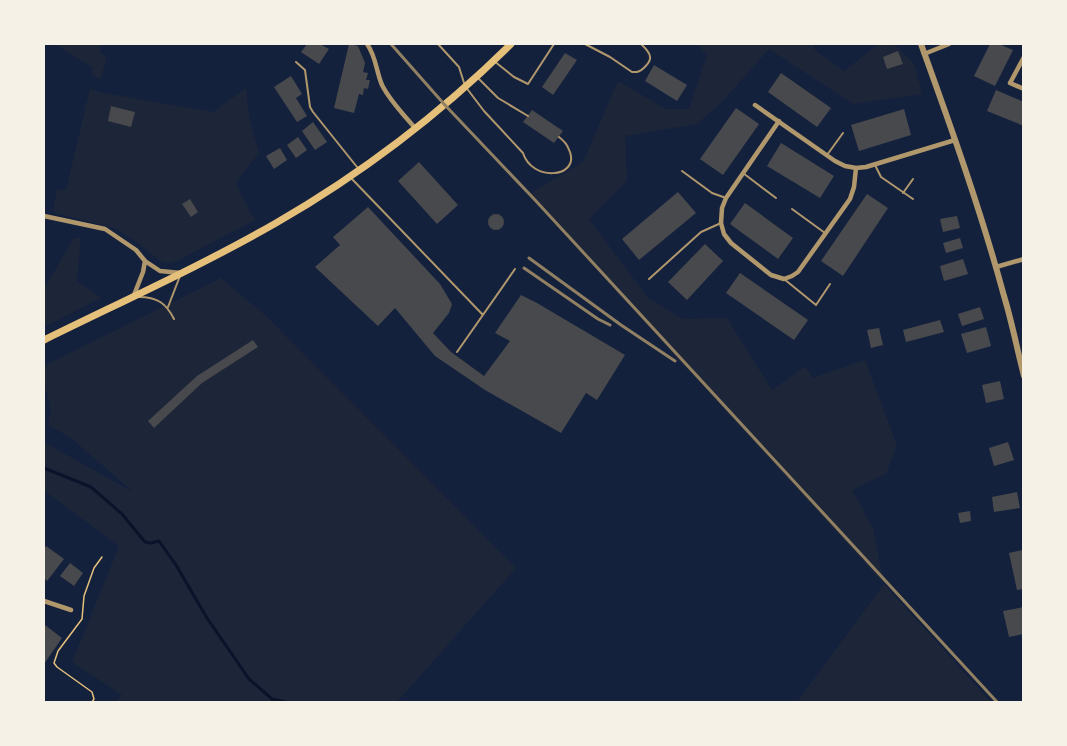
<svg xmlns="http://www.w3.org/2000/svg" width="1067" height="746" viewBox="0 0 1067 746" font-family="'Source Sans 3',sans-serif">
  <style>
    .green { fill: #1d2539 }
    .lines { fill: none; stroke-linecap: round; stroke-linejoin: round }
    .stream { stroke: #0b132b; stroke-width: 3 }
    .building { fill: #48494c }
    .path { stroke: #e5c07b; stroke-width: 1.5 }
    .service { stroke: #b1986c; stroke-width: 2 }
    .minor { stroke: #b1986c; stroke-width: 4.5 }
    .tertiary { stroke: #b1986c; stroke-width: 6 }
    .secondary { stroke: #e5c07b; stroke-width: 7 }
    .rail { stroke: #918062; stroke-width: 3 }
  </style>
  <rect width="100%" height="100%" fill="#14213d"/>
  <path class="green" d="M54,44h47l-1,8 5,4 1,4 -5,18 -3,1 -6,-5v-7z
    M696,44h118l1,6 29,21 34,-27h16l21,21 7,29 -69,10 -84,-55 -48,54 -24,21 -72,12 2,45 -38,38 59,79 35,21 44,-1 45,72 34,-24 6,12 53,-18 32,85 -11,29 -34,16 21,38 11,56 107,118h-194l87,-118 -356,-389 55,-33 35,-81 48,28h23l18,-54z
    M90,88l8,4 115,20 33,-24 3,29 10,36 -23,29 6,15 13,23 -78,41 -9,2 -8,-2 -22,-18 -21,-14 -19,-5 -43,-11 -2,-3 4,-21 9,1z
    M74,238h7l-4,43 24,17 -57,29v-43l4,-2z
    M221,278l44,37 251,253 -119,134h-281l6,-7 -50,-33 47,-116 -73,-54h-2v-50l89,50 -62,-54 -23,-13 3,-15 -3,-14 -4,-10v-20z"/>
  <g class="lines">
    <path class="stream" d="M44,468l47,19 31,27 23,28 6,1 8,-2 17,24 31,53 42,61 23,20 14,3"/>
  </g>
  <path class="building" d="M307,44h13l9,5 -10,15 -18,-12z
    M349,44l9,2 7,17 -2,9 5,1 -2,7h4l-2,9 -4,-1 -1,7 -4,-1 -5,19 -20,-5z
    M990,44h9l14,6 -18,36 -21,-10z
    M898,51l5,13 -16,5 -4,-12z
    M565,53l12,7 -24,35 -11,-8z
    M654,65l33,20 -10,16 -32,-20z
    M781,73l50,35 -14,19 -49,-35z
    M291,76l11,18 -6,4 11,18 -10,6 -23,-35z
    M996,90l28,12v24l-37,-15z
    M111,106l24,6 -4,15 -23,-6z
    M736,108l23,16 -36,51 -23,-16z
    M904,109l7,26 -52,16 -8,-26z
    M532,110l31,21 -9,12 -31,-21z
    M313,122l14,20 -12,8 -13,-19z
    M298,137l9,13 -11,8 -9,-13z
    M781,143l53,33 -14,22 -53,-32z
    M280,148l7,12 -13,9 -8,-13z
    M419,162l39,43 -21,19 -39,-43z
    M678,192l18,21 -57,47 -17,-21z
    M867,194l21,14 -45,68 -22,-15z
    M190,199l8,13 -7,5 -9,-13z
    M745,203l48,35 -15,21 -48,-35z
    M368,207l72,77 12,20 -3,9 -16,20 18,19 33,24 26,-35 -15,-8 26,-38 16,8 88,52 -28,45 -11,-7 -25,40 -76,-43 -50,-34 -40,-48 -17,18 -63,-59 25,-22 -7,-8z
    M488 222a8 8 0 1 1 16 0a8 8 0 1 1-16 0Z
    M957,216l3,12 -17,4 -3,-13z
    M960,238l3,10 -17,5 -3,-10z
    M705,244l18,17 -36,39 -19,-18z
    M963,259l5,15 -24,7 -4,-15z
    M740,273l68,47 -14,20 -68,-47z
    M980,307l4,12 -22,7 -4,-12z
    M940,320l4,12 -38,10 -3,-12z
    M986,327l5,19 -24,7 -6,-19z
    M879,328l4,17 -12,3 -4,-18z
    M253,340l5,7 -56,36 -48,45 -6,-7 49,-45z
    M1000,381l4,18 -18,4 -4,-18z
    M1008,442l6,18 -20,6 -5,-18z
    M1017,492l3,16 -26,4 -2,-15z
    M970,511l1,10 -11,2 -2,-10z
    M46,546l18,13 -17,22 -3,-3v-29z
    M1023,550l1,39 -7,1 -8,-37z
    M70,563l13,10 -9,13 -14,-10z
    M1024,607v27l-15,3 -6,-26z
    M45,625l17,13 -18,26v-36z"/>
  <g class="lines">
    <path class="path" d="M92,702l2,-3 -2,-7 -35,-25 -3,-4 4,-12 24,-32 2,-23 10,-28 8,-11"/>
    <path class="service" d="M438,44l21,23 6,19 19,25 39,42c9,29 56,25 47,-1 -3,-8 -5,-10 -11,-15
      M585,44l25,13 22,15c1,0 3,0 5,0 5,-1 14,-10 13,-15 0,-5 -6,-10 -9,-13
      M494,61l20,16 14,7 26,-40
      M296,62l9,8 5,37 3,5 44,55
      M478,78l20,20 30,18
      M827,155l16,-22
      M875,165l6,12 32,22
      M682,171l30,22 14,5
      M743,173l33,25
      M351,178l132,137
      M903,193l10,-14
      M792,209l33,24
      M649,279l52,-47 20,-9
      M784,279l32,26 14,-21
      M139,297c18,0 27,6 35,22
      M168,307l12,-31
      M457,352l58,-83"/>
    <path class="minor" d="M367,44c9,12 9,27 15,41 8,16 22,30 33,43
      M924,54l25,-10
      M1024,57l-14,26 14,6
      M755,105l80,56 10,5 11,2 10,-1 89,-27
      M779,121l-53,77 -4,10 -1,15 3,11 7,9 40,32 13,4 8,-3 6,-4 52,-73 4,-12 2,-19
      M44,216l61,13 31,21 9,11 15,10 21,2
      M996,267l28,-8
      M134,295l9,-23 2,-11
      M44,601l27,9"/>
    <path class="tertiary" d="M921,44c30,83 60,167 83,252 8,26 13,53 20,80"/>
    <path class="secondary" d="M44,340c77,-38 157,-74 232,-117 85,-49 165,-110 235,-179"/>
    <path class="rail" d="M391,44l53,60 92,97 461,501
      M529,258l92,67 54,36
      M524,268l74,51 12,6"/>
  </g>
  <rect width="1067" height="746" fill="none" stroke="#f6f1e7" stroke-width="90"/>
</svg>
